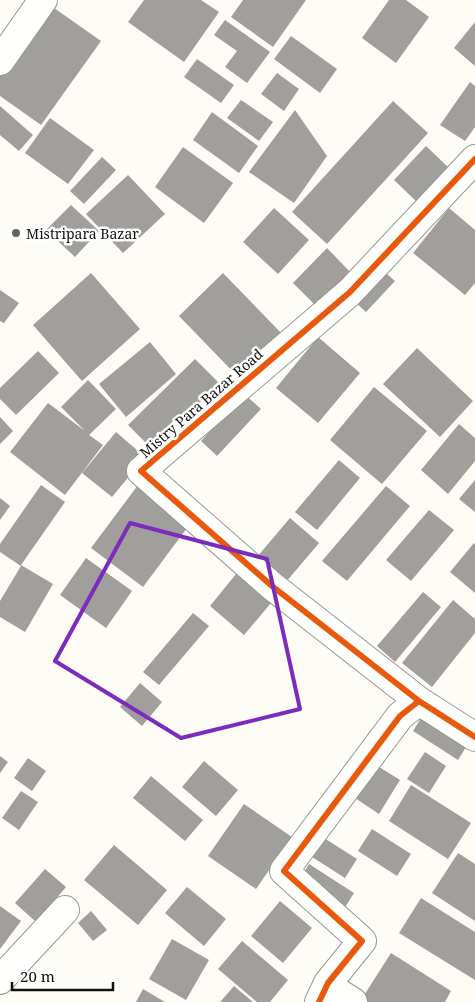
<svg xmlns="http://www.w3.org/2000/svg" width="475" height="1002" viewBox="0 0 475 1002" font-family="'Noto Serif',serif">
  <style>
    .building { fill: #a19f9c }
    .lines { fill: none; stroke-linecap: round; stroke-linejoin: round }
    .minor-casing { stroke: #979795; stroke-width: 30 }
    .minor { stroke: #fffffe; stroke-width: 28 }
    .cycleway-casing { stroke: #fff; stroke-width: 9 }
    .cycleway { stroke: #e8590c; stroke-width: 6 }
    .marked { fill: none; stroke: #7b2cbf; stroke-width: 4; stroke-linejoin: round }
    .poi-dot { fill: #646362; stroke: #fff; stroke-width: 2 }
    .labels { text-anchor: middle; dominant-baseline: central; stroke-width: 5; stroke-linejoin: round; paint-order: stroke }
    .poi-label { font-size: 14px; fill: #111; stroke: #fff; text-anchor: start }
    .street-label { font-size: 14px; fill: #111; stroke: #fff }
  </style>
  <rect width="100%" height="100%" fill="#fdfcf7"/>
  <path class="building" d="M144,0h57l18,12 -35,50 -56,-40z
    M243,0h63l-33,47 -42,-30z
    M389,0h17l23,17 -33,46 -34,-25z
    M47,3l54,38 -60,84 -41,-29v-28z
    M225,20l45,32 -23,31 -22,-16 12,-16 -23,-16z
    M475,22v44l-21,-18z
    M291,36l46,33 -17,24 -46,-34z
    M197,59l37,26 -13,18 -37,-26z
    M277,73l22,16 -15,22 -23,-17z
    M470,82l5,4v41l-10,14 -25,-16z
    M241,100l32,22 -14,19 -32,-23z
    M393,101l35,32 -101,111 -35,-32z
    M0,106l33,29 -14,16 -19,-16z
    M295,110l32,46 -33,47 -45,-31z
    M212,112l46,34 -19,27 -46,-33z
    M50,118l44,32 -26,34 -43,-31z
    M426,146l24,23 -32,34 -24,-23z
    M183,147l50,36 -29,40 -49,-36z
    M102,157l14,13 -32,34 -14,-13z
    M128,175l37,39 -42,39 -37,-39z
    M71,205l28,26 -24,26 -29,-27z
    M274,208l35,32 -31,34 -35,-32z
    M449,208l26,22v53l-10,12 -52,-42z
    M327,248l25,26 -34,34 -25,-25z
    M379,267l16,14 -29,31 -15,-14z
    M91,273l49,56 -58,52 -49,-56z
    M223,273l62,64 -44,43 -62,-64z
    M0,290l19,13 -15,20 -4,-2z
    M318,337l42,36 -42,50 -42,-35z
    M150,342l26,32 -50,43 -27,-33z
    M417,348l56,53 -33,36 -57,-53z
    M38,351l21,22 -43,42 -16,-16v-11z
    M195,359l26,26 -66,67 -27,-27z
    M88,380l28,29 -27,26 14,10 -38,50 -55,-43 38,-49 37,28 -24,-24z
    M374,387l53,44 -45,53 -52,-44z
    M244,394l17,15 -44,47 -16,-15z
    M0,417l13,14 -13,13z
    M459,424l16,14v23l-27,33 -27,-24z
    M116,432l29,25 -33,40 -30,-24z
    M339,460l21,18 -43,52 -22,-18z
    M475,480v32l-16,-13z
    M41,485l24,17 -44,63 32,19 -28,48 -25,-15v-16l21,-35 -21,-14v-8z
    M138,485l52,39 -47,63 -52,-39z
    M386,486l24,20 -63,75 -25,-20z
    M0,498l10,8 -10,14z
    M429,510l25,20 -43,51 -25,-21z
    M290,518l29,25 -33,39 -29,-25z
    M474,543l1,1v49l-25,-21z
    M86,558l46,33 -26,37 -46,-33z
    M236,574l35,29 -27,32 -34,-29z
    M423,592l18,15 -46,55 -18,-16z
    M453,600l22,19v14l-43,54 -30,-24z
    M193,613l16,13 -50,59 -16,-13z
    M140,683l22,19 -20,24 -22,-19z
    M426,710l45,29 -13,21 -45,-29z
    M425,752l21,14 -17,27 -22,-14z
    M0,756l8,6 -8,11z
    M28,758l18,13 -14,20 -18,-13z
    M204,761l34,29 -22,26 -34,-29z
    M376,765l24,15 -21,34 -24,-16z
    M151,776l52,44 -18,21 -52,-43z
    M411,785l60,38 -23,36 -59,-38z
    M21,791l17,11 -19,28 -17,-12z
    M244,804l48,33 -36,52 -48,-33z
    M372,829l39,25 -14,22 -39,-25z
    M321,836l36,23 -12,19 -36,-23z
    M114,845l53,45 -29,35 -54,-45z
    M458,853l17,11v57l-43,-28z
    M309,864l45,29 -10,16 -45,-29z
    M45,869l21,18 -30,35 -21,-19z
    M187,887l39,32 -22,27 -39,-33z
    M421,898l54,34v48l-76,-47z
    M280,901l32,27 -29,35 -32,-27z
    M0,906l21,15 -21,28z
    M91,911l16,19 -14,11 -15,-18z
    M172,939l37,21 -23,40 -37,-21z
    M242,941l46,39 -18,22h-13l-39,-33z
    M391,953l60,38 -6,11h-81l-3,-2z
    M234,986l19,16h-33z
    M143,989l22,13h-29z"/>
  <g class="lines">
    <defs>
      <path id="minor" d="M0,61l43,-61
        M475,159l-125,133 -209,179 131,115 147,115 56,36
        M0,980l65,-70
        M328,986l25,16
        M319,1002l9,-19 34,-42 -78,-70 116,-155 19,-15"/>
    </defs>
    <use href="#minor" class="minor-casing"/>
    <use href="#minor" class="minor"/>
    <defs>
      <path id="cycleway" d="M475,159l-125,133 -209,179 131,115 147,115 56,36
        M319,1002l9,-19 34,-42 -78,-70 116,-155 19,-15"/>
    </defs>
    <use href="#cycleway" class="cycleway-casing"/>
    <use href="#cycleway" class="cycleway"/>
  </g>
  <path class="marked" d="M130,523l137,36 33,150 -119,29 -126,-77z"/>
  <circle class="poi-dot" cx="16" cy="233" r="5"/>
  <g class="labels">
    <g class="poi-label">
      <text x="26" y="233">Mistripara Bazar</text>
    </g>
    <g class="street-label">
      <text transform="translate(201 403) rotate(-41)">Mistry Para Bazar Road</text>
    </g>
  </g>
  <path d="M12 982v8h101v-8" fill="none" stroke="#111111" stroke-width="2.5"/>
  <text x="20" y="982" font-size="15" fill="#111111" stroke="#ffffff" stroke-width="4" paint-order="stroke">20 m</text>
</svg>
